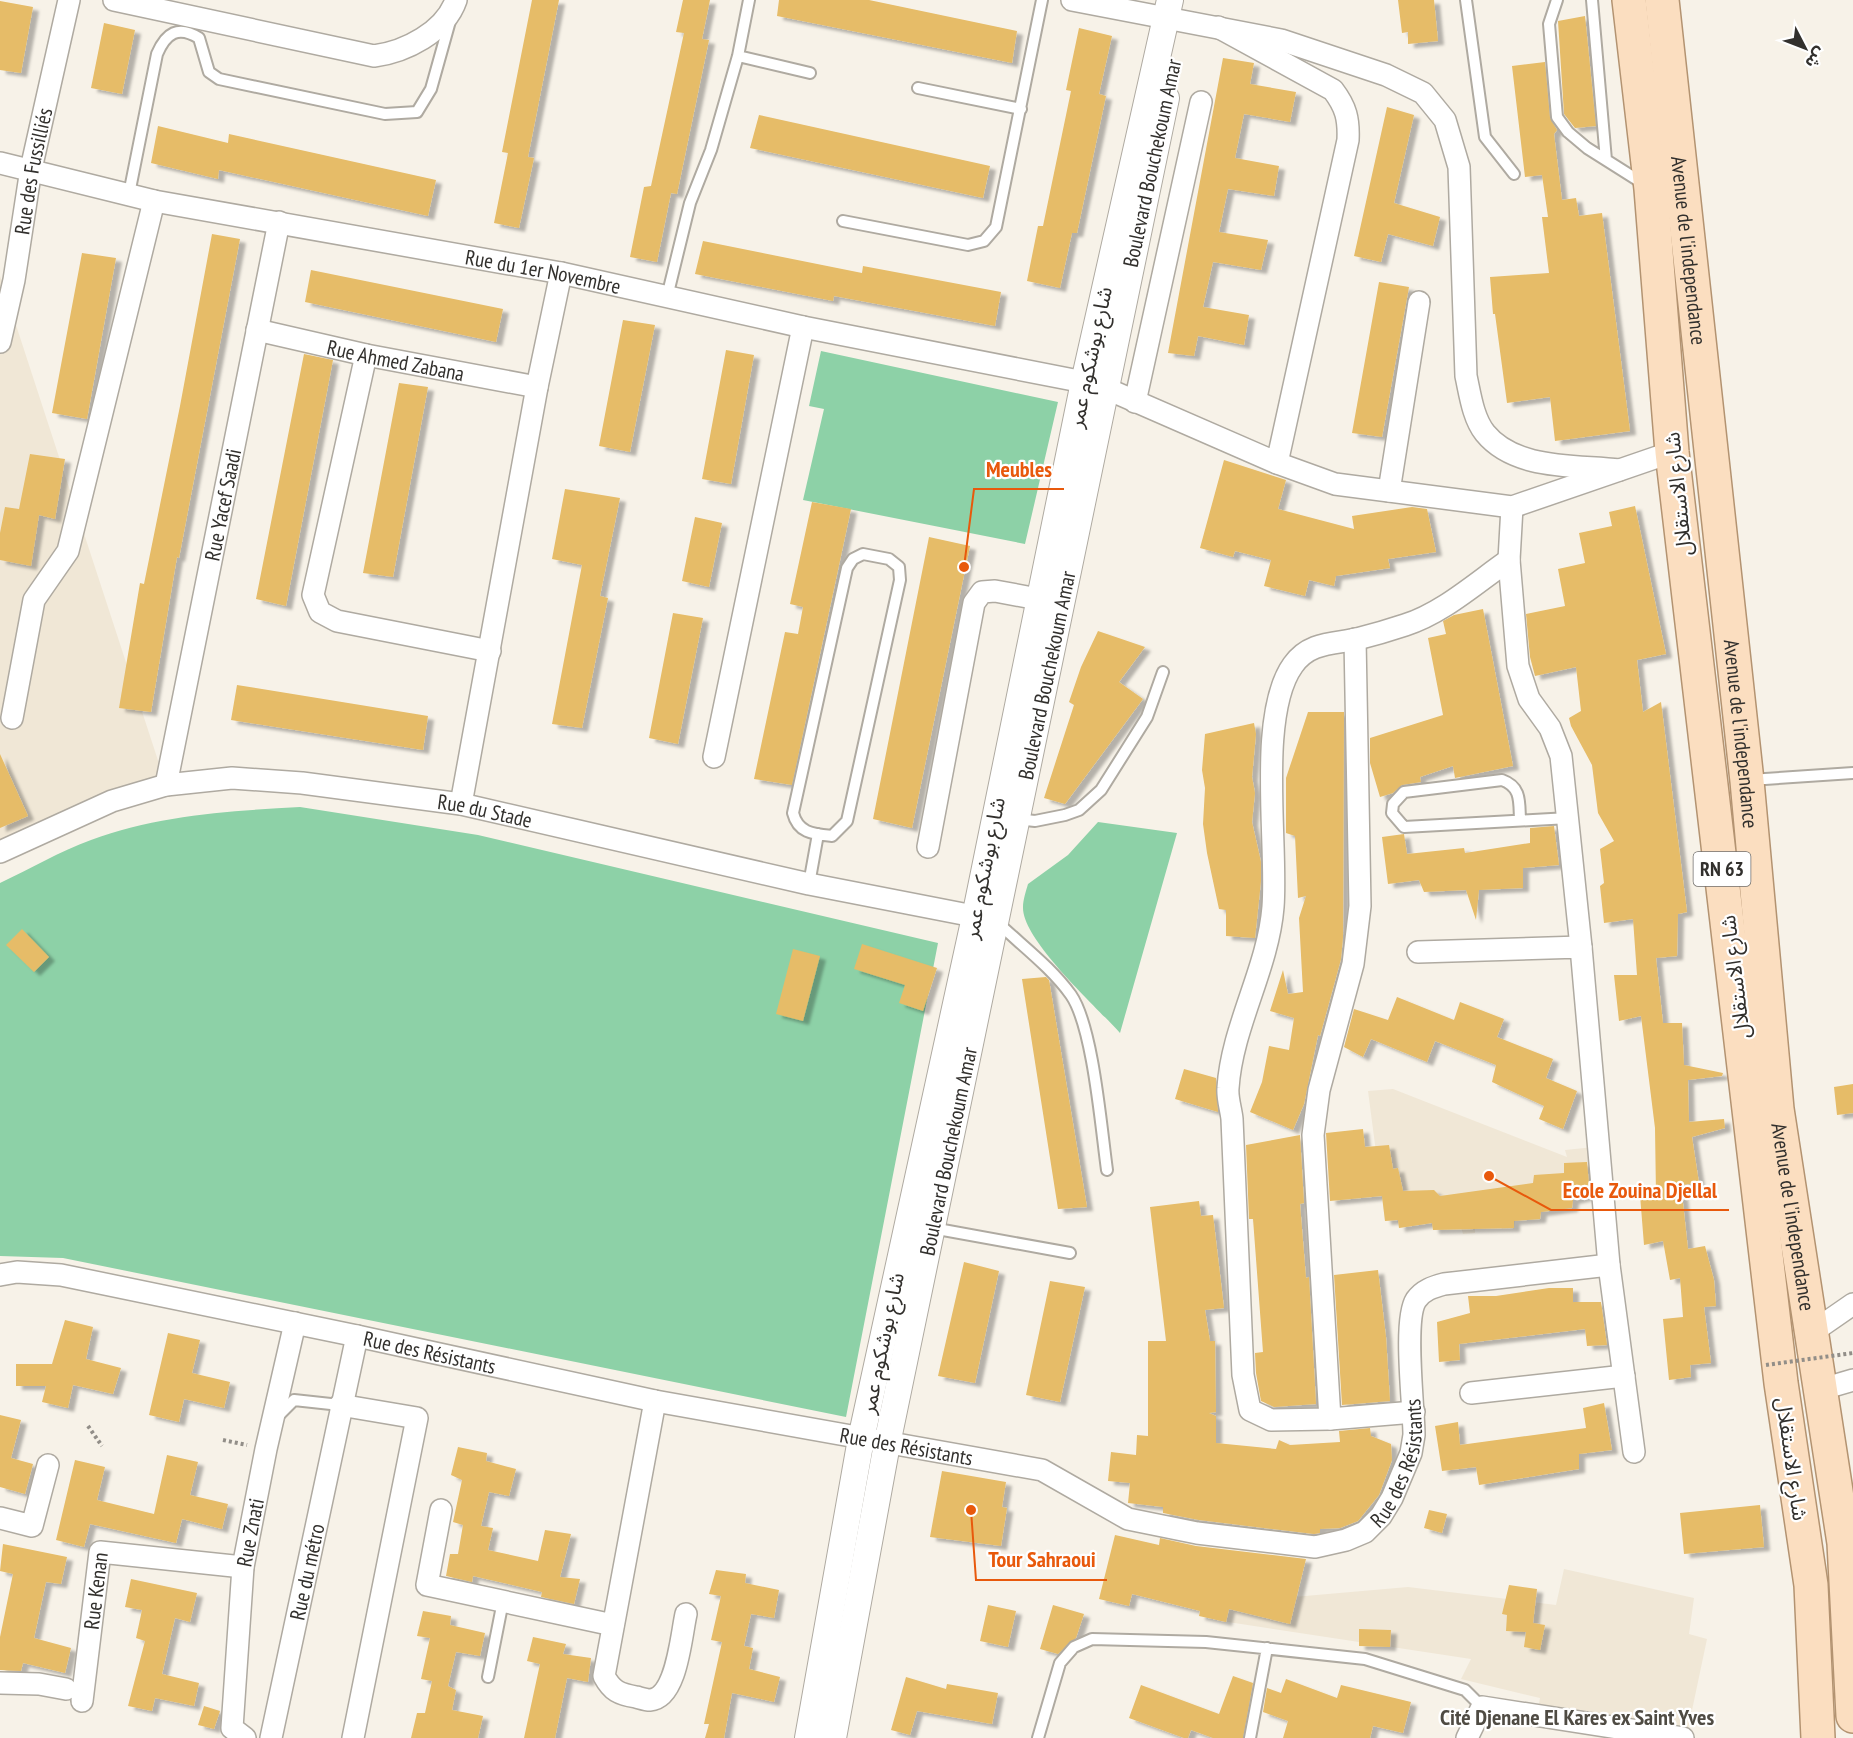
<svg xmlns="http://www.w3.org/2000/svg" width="1853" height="1738" viewBox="0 0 1853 1738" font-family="'PT Sans Narrow','Noto Sans Arabic',sans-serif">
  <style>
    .built { fill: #f0e7d6 }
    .green { fill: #8dd1a7 }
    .building { fill: #e6bc67; filter: url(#shadow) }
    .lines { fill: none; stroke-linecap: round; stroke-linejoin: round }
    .service-casing { stroke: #afaaa1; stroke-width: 14 }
    .minor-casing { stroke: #afaaa1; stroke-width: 24 }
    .tertiary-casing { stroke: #afaaa1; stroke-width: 28 }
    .primary-casing { stroke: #b39371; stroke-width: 36 }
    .path { stroke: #928e88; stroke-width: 4; stroke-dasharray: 3 3; stroke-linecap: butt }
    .service { stroke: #fff; stroke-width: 10 }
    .minor { stroke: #fff; stroke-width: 21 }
    .tertiary { stroke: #fff; stroke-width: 26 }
    .primary { stroke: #fbdec0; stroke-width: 33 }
    .path-bridge { stroke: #928e88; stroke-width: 4; stroke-dasharray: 3 3; stroke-linecap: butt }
    .labels { text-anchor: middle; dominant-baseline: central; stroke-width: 4.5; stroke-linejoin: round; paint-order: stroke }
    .shield { fill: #fff; stroke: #706e6c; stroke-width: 1.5 }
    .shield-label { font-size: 20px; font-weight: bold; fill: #32302d }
    .street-label { font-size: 21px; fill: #32302d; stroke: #fff }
    .neighbourhood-label { font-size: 22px; font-weight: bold; fill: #4f4b43; stroke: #fff }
    .leader { fill: none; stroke: #e8590c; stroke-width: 2 }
    .callout-dot { fill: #e8590c; stroke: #fff; stroke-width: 2 }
    .callout-label { font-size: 22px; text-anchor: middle; font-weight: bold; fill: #e8590c; stroke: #fff; stroke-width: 4.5; stroke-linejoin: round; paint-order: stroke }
  </style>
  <defs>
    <filter id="shadow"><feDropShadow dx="6" dy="4" stdDeviation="1.5" flood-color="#0004"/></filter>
  </defs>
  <rect width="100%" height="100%" fill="#f7f2e8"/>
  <path class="built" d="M0,276l166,509 -166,78z
    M1393,1089l174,68 -2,-7 29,-3 7,47 -28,6 -1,8 -31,4 -1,7 -25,2 -1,7 -12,1 -2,-6 -25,2v8l-12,1 -2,-7 -28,3 -2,-7 -32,5 -2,-8 -12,1 -17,-130z
    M1564,1569l130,29 -5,36 18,5 -20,95 -149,-25 2,-11 -79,-19 10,-20 -256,-39 4,-32 63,10 126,-11 148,18z"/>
  <path class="green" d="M821,351l237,51 -33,142 -222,-44 21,-91 -15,-3z
    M300,807l178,28 460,108 -92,474 -783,-159 -63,-2v-373c30,-14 60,-32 91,-43 67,-25 139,-29 209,-33z
    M1098,822l79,11 -57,200c-23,-26 -98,-93 -97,-126 0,-7 3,-16 5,-23l40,-29z"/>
  <path class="building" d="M532,0h27l-31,157 6,1 -15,70 -25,-5 14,-70 -6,-1z
    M683,0h27l-8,39 7,1 -32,154 -6,-1 -14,69 -27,-5 14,-70 7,-1 33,-153 -8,-1z
    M779,0h90l148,31 -5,32 -235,-47z
    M1398,0h36l4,41 -30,3v-12l-6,1z
    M0,1l33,6 -12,66 -21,-3z
    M1585,16l11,110 -21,2 -11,-14 -6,-93z
    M104,23l31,7 -13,64 -31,-6z
    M1079,28l33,8 -13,58 7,2 -29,137h-5l-12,55 -33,-7 11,-55h5l28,-135 -5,-1z
    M1223,58l31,5 -4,21 46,8 -6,30 -46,-8 -9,44 44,8 -5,30 -46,-7 -9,43 49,8 -7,30 -48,-8 -10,45 46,8 -5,30 -46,-9 -4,20 -26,-3z
    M1545,62l5,56 7,12 -3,4 8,66 14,-2 3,18 23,-3 28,218 -75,10 -5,-44 -43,6 -12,-89h-2l-3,-37 59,-4 -7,-56h6l-6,-42 -17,2 -13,-111z
    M1387,107l27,8 -20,88 46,14 -7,29 -45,-12 -7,28 -27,-6z
    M759,115l231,51 -7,32 -233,-50z
    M158,126l70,17 1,-9 207,46 -8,36 -209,-46 -1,9 -67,-16z
    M212,234l28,5 -61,319 -2,-1 -26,155 -32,-4 21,-125 4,1 36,-178z
    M703,241l159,32 1,-7 138,26 -6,34 -161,-30 -1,5 -138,-27z
    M82,253l34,5 -29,161 -35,-6z
    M311,270l192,39 -7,33 -191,-40z
    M1379,282l30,5 -27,150 -30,-4z
    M623,320l32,5 -25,127 -31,-6z
    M726,350l28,5 -23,129 -29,-5z
    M304,354l29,6 -47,246 -30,-7z
    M399,383l29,4 -35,190 -30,-4z
    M30,454l35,5 -10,60 -16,-4 -8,51 -31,-6v-27l5,-26 14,2z
    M1224,460l62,20 -8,29 76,20 -2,-13 60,-9 15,2 9,43 -48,7 2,9 -54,8 -2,10 -25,-6 -4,16 -41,-10 7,-26 -36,-9 -2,6 -33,-9z
    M565,489l55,9 -20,98 8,2 -26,130 -30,-4 30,-159 -30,-6z
    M812,502l39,7 -59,276 -38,-6 31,-147 13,2 5,-27 -13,-3z
    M1635,506l31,148 -29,6 6,52 18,-10 26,210 -9,2 -1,42 -21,2 7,65h19l2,42 39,8 -1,3 -34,4 1,42 35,-3 1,9 -33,9 7,46 -18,2 7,64 17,-3 9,34 2,26 -12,1 7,56 -21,2 1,12 -22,3 -6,-61 20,-2 -3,-39 -10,2 -7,-39 -19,4 -4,-50h16l-1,-67 -14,-112 -22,5 -5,-46h23l-4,-56 -29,4 -4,-37 4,-3 -4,-34 14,-8 -16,-28 -6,-48 -21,-39 -2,-8 12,-7 -5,-44 -41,9 -5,-19 -4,-43 39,-8 -7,-37 27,-6 -6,-30 33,-7 -3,-14z
    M695,517l27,6 -13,64 -27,-6z
    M929,537l41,9 -58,282 -39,-9z
    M1483,609l30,157 -58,12 -2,-12 -33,11 1,5 -19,3 -9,8 -13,4 -10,-34v-25l73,-23 -15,-77 18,-4 -3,-13 11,-6z
    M673,613l30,5 -25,126 -29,-6z
    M1098,631l47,16 -26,35 24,17 -78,105 -21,-6 30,-93 -5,-3 12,-35z
    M237,685l191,31 -5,34 -192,-30z
    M1308,712h36l-1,225 -2,22 -21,77 -2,-1 -14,69 -11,26 -43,-18 12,-30 7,-36 20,4 5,-32 -24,-7 13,-41 5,24 15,-2 -4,-74 7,-22 -8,2 -3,-62 -9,-3v-55z
    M1254,723l2,11 -4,43 3,16 -3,29 9,40v19l-6,57 -29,-2v-26l-7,-1 -12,-56 -4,-29 2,-36 -3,-18 3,-36z
    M0,754l28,62 -28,12z
    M1554,826l5,39 -36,3v20l-44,2 -3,30 -10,-30 -42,2 -5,-12 -31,4 -6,-47 22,-3 3,20 57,-6 1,5 65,-10v-15z
    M22,929l27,28 -15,15 -28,-27z
    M862,944l75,24 -14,43 -24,-8 6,-18 -51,-16z
    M793,949l27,7 -17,65 -27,-7z
    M1046,977l3,3 38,227 -29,2 -36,-230z
    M1397,997l57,23 6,-18 44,17 -7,18 56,22 -7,19 31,13 -14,38 -24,-10 5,-13 -52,-24 4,-17 -61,-24 -8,21 -56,-23 -8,18 -19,-10 10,-38 34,11z
    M1184,1069l32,9 2,34 -43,-13z
    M1853,1084v29l-16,2 -3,-28z
    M1363,1129l2,18 24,-2 4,24 5,-1 5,23 31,-1 6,6 93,-13 1,-8 30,-2v-10l23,-1 3,34 -17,4 -1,8 -31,4 -1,7 -26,2v7l-81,2 -1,-7 -33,5 -1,-8 -13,1 -3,-25 -52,5 -4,-68z
    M1300,1135l4,68 -4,1 6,74 3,-1 7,127 -42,3 -13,-6 -5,-28 -1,-20 8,-1 -10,-133h-4l-3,-74z
    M1199,1201l2,15 12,-1 11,93 -19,2 5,31h5l1,71 -7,1 7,3v27l60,6 3,-9 11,5 50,-3 -1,-11 31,-3 1,8 20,8 1,16 -13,35 -21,26 -18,7 -20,1v4l-6,1 -115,-14 -36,-7v-6l-35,-4 2,-20 -22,-2 3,-29 25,3 1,-20 11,1v-95h18l-16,-134z
    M964,1262l35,9 -24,112 -37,-7z
    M1378,1270l8,67 4,64 -48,4 -8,-130z
    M1050,1281l35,6 -25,115 -34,-7z
    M1549,1288h24v14h28l6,43 -20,1 -2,-17 -126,15 1,16 -21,2 -2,-40 33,-9 -2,-17h28z
    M65,1320l28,7 -7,32 35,9 -8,26 -40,-9 -5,23 -26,-6 4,-16h-30v-22h36z
    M168,1333l32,7 -8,33 38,9 -6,26 -40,-9 -5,23 -30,-7z
    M1604,1403l8,47 -33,4v15l-100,16 -3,-18 -34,4 -7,-45 23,-4 2,23 126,-17 -3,-20z
    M0,1415l21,5 -10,38 22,6 -8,30 -25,-7z
    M458,1447l29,6 -1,8 30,8 -7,27 -20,-4 -8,34 12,2 -5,22 50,11 7,-31 26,4 -11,43 20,2 -6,25 -33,-7 1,-5 -69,-16 -1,6 -26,-6 4,-22h8l5,-29 -10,-3 9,-42 -11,-5z
    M167,1455l31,7 -8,33 38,9 -6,25 -40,-10 -6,24 -86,-19 -6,23 -28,-7 19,-80 30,7 -8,33 57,14z
    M942,1471l64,11 -4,25 5,1 -6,38 -71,-9z
    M1760,1505l4,42 -80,7 -4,-41z
    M1429,1510l18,4 -5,19 -18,-5z
    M1115,1535l44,10 1,-7 36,8 110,13 -16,65 -61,-15 -3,13 -27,-6 1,-5 -68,-17 -3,12 -30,-7z
    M3,1544l64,13 -6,27 -15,-2 -12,56 37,10 -6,25 -42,-10 -2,8 -21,-1v-33l13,-63 -13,-3z
    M716,1570l30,4 -1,9 34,7 -5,28 -23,-4 -7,32 9,2 -4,21 31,8 -6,25 -42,-9 -8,45h-19l4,-14h-5l18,-82 -11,-2 10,-44 -12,-2z
    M131,1579l66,14 -7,29 -15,-4 -13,56 37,9 -5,23 -39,-8 -3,13 -24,-5 17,-65 -9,-3 6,-28 -17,-3z
    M1509,1585l28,4 -4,34 12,2 -5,25 -16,-3 2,-15 -20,-1 1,-16 -5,-1z
    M988,1605l28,6 -8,36 -28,-6z
    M1053,1605l31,9 -8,24 -18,16 -18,-5z
    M423,1611l28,5 -1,9 35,8 -5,23 -24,-4 -8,34 8,4 -4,20 31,6 -5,22h-67l6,-25h8l7,-32 -11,-2 9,-41 -13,-2z
    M1359,1629l32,1 -1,17 -31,-1z
    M533,1637l33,7 -3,10 28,4 -3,24 -21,-4 -12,60h-31l16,-74 -13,-3z
    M1233,1676l20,7 -10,55h-30l-22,-8 -3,8h-4l-55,-20 12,-33 78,29z
    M906,1677l40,12 1,-5 51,9 -6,31 -75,-13 -7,24 -19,-5z
    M1286,1679l51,19 4,-13 70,17 -8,31 -30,-7 -3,12h-87l5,-17 -25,-9 4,-24 14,5z
    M204,1706l16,5 -6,18 -16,-4z"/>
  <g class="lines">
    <defs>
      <path id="service" d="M1466,0l19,137 29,37
        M1557,0l-8,24 8,93 11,15 19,16 57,36
        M1592,0l14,160
        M738,56l72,17
        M918,88l103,21
        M129,194l28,-140c9,-21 21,-29 42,-16l10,34 10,7 166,35 32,-2 14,-23 19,-68
        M843,221l125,24 16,-4 12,-14 46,-227
        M667,297l23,-94 21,-53 27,-94 11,-56
        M863,554l26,5 10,8 1,13 -53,241 -15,15c-19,-2 -34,-3 -39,-23l54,-245 6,-9z
        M1750,780l103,-7
        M1016,819l19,2 30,-6 14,-5 22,-20 46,-73 16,-45
        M1520,820c-1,-17 2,-33 -18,-40l-98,12 -11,12 -1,9 12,14 165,-9
        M809,884l9,-50
        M996,921c25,24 55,46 75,74 22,32 30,132 36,175
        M932,1228l138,25
        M279,1415l15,-15 46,5
        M488,1677l15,-76
        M1038,1738l22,-75 14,-16 18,-8 114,3 159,17 100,31 17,17
        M1250,1738l17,-90"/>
      <g id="minor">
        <path d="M114,0l260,56c31,-4 71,-24 82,-56"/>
        <path d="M1072,0l209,40 105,35 37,18 22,27 14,47 7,209c4,18 7,42 19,57 30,37 90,32 134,37"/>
        <path id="s1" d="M0,163l154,38 407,72 242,54 281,55 21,6 172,75 71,-323c1,-21 -2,-33 -15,-50l-115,-63"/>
        <path id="s2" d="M257,330l109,25 171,32"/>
        <path id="s3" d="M0,342l14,-62 17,-111 38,-169"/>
        <path d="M366,355l-53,240 7,17 17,9 153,30"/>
        <path d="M1135,402l66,-300"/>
        <path d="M1277,463l58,21 177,23 160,-55"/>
        <path d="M1389,491l30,-189"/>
        <path d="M1512,507l-3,53 9,106 11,33 21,29 11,28 20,191"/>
        <path d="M12,718l22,-118 34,-49 86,-350"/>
        <path d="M714,757l89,-430"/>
        <path id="s4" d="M166,785l113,-563"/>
        <path d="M461,804l76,-417 24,-114"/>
        <path d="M928,847l46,-244 8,-11 13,-1 43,8"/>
        <path id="s5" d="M0,852l112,-51 54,-16 66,-7 70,5 159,21 348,80 180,35"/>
        <path d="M1418,952l163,-5 28,318 25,187"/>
        <path id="s6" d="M0,1275l17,-3 44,3 296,61 298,65 387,69 86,49 69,14 118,14 31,-7 19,-8 16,-16 11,-18 19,-45 3,-18c0,-27 -11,-115 2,-135 7,-10 17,-13 28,-16l165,-19"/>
        <path d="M1811,1333l42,-29"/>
        <path d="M1819,1390l34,-10"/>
        <path d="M1471,1393l153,-17"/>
        <path d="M655,1401l-51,275c8,15 15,18 32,21 4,1 10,3 14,3 27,-2 31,-64 36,-86"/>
        <path d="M340,1405l77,13 -64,320"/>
        <path d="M1414,1412l-84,7 -59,1 -21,-10 -7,-35 -11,-256c-1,-10 -5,-21 -4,-31 4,-62 40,-119 45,-181 5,-62 -16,-192 20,-242 16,-23 40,-21 64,-26 16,-4 33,-9 48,-14 38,-12 72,-43 104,-65"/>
        <path d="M1330,1419l-17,-284 6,-45 34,-126 7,-58 -5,-267"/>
        <path d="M441,1510l-14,75 186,40"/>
        <path d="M0,1518l32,8 16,-61"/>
        <path d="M0,1683l39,1 27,5"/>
        <path id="s7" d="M82,1701l18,-149 143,15"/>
        <path id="s8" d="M245,1738l-13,-10 11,-161 23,-118 29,-126"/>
        <path id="s9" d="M271,1738l86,-402"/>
        <path d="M1467,1738l15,-31 201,31"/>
      </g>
      <g id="tertiary">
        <path d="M808,1738l53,-299 114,-522 109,-535 86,-382"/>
        <path id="s10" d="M833,1738l54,-294 279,-1346"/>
      </g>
      <g id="primary">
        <path d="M1629,0l22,189 21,263 109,931 30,202 7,153"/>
        <path id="s11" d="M1662,0l85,781 30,328 67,434 9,173"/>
      </g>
    </defs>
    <use href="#service" class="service-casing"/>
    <use href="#minor" class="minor-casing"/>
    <use href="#tertiary" class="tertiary-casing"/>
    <use href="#primary" class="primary-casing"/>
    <path class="path" d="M88,1426l14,20
      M223,1440l24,5"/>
    <use href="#service" class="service"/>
    <use href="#minor" class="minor"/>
    <use href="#tertiary" class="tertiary"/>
    <use href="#primary" class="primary"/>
    <path class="path-bridge" d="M1766,1365l87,-12"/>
  </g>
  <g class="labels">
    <rect class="shield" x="1693.5" y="852" width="57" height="34" rx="4.5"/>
    <g class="shield-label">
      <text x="1722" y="869">RN 63</text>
    </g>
    <g class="street-label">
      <text transform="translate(1152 163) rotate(-78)">Boulevard Bouchekoum Amar</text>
      <text stroke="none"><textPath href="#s3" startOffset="174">Rue des Fussilliés</textPath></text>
      <text stroke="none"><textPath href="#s11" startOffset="252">Avenue de l'independance</textPath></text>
      <text stroke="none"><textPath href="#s1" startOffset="554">Rue du 1er Novembre</textPath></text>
      <text transform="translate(1090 357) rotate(-78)">شارع بوشكوم عمر</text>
      <text stroke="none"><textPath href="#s2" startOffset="142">Rue Ahmed Zabana</textPath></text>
      <text transform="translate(1678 494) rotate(-96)">شارع الاستقلال</text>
      <text stroke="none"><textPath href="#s4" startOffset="286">Rue Yacef Saadi</textPath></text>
      <text stroke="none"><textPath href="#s10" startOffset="1084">Boulevard Bouchekoum Amar</textPath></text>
      <text stroke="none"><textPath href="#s11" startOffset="738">Avenue de l'independance</textPath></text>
      <text stroke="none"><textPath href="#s5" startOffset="501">Rue du Stade</textPath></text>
      <text transform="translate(984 868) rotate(-79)">شارع بوشكوم عمر</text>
      <text transform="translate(1735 977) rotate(-97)">شارع الاستقلال</text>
      <text stroke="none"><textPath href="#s10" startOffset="598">Boulevard Bouchekoum Amar</textPath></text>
      <text stroke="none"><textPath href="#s11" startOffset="1224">Avenue de l'independance</textPath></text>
      <text transform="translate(882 1343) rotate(-78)">شارع بوشكوم عمر</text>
      <text stroke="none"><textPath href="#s6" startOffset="438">Rue des Résistants</textPath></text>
      <text stroke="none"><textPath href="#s6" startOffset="924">Rue des Résistants</textPath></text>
      <text stroke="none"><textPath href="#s6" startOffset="1482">Rue des Résistants</textPath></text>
      <text transform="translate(1792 1459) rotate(82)">شارع الاستقلال</text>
      <text stroke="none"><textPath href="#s8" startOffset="213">Rue Znati</textPath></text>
      <text stroke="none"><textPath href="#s9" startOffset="170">Rue du métro</textPath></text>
      <text stroke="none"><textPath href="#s7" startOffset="111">Rue Kenan</textPath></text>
    </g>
    <g class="neighbourhood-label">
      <text x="1577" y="1717">Cité Djenane El Kares ex Saint Yves</text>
    </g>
  </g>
  <path class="leader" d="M964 567L974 489H1064M1489 1176L1551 1210H1729M971 1510L976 1580H1107"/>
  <g class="callout-dot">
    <circle cx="964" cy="567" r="6"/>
    <circle cx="1489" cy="1176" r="6"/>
    <circle cx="971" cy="1510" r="6"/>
  </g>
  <g class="callout-label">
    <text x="1019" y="477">Meubles</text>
    <text x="1640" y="1198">Ecole Zouina Djellal</text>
    <text x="1042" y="1567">Tour Sahraoui</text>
  </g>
  <g transform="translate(1805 48) rotate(132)" stroke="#ffffff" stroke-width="4.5" paint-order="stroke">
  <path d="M0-4.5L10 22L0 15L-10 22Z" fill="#32302d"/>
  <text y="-9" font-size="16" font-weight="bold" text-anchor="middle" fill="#32302d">ش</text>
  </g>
</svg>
